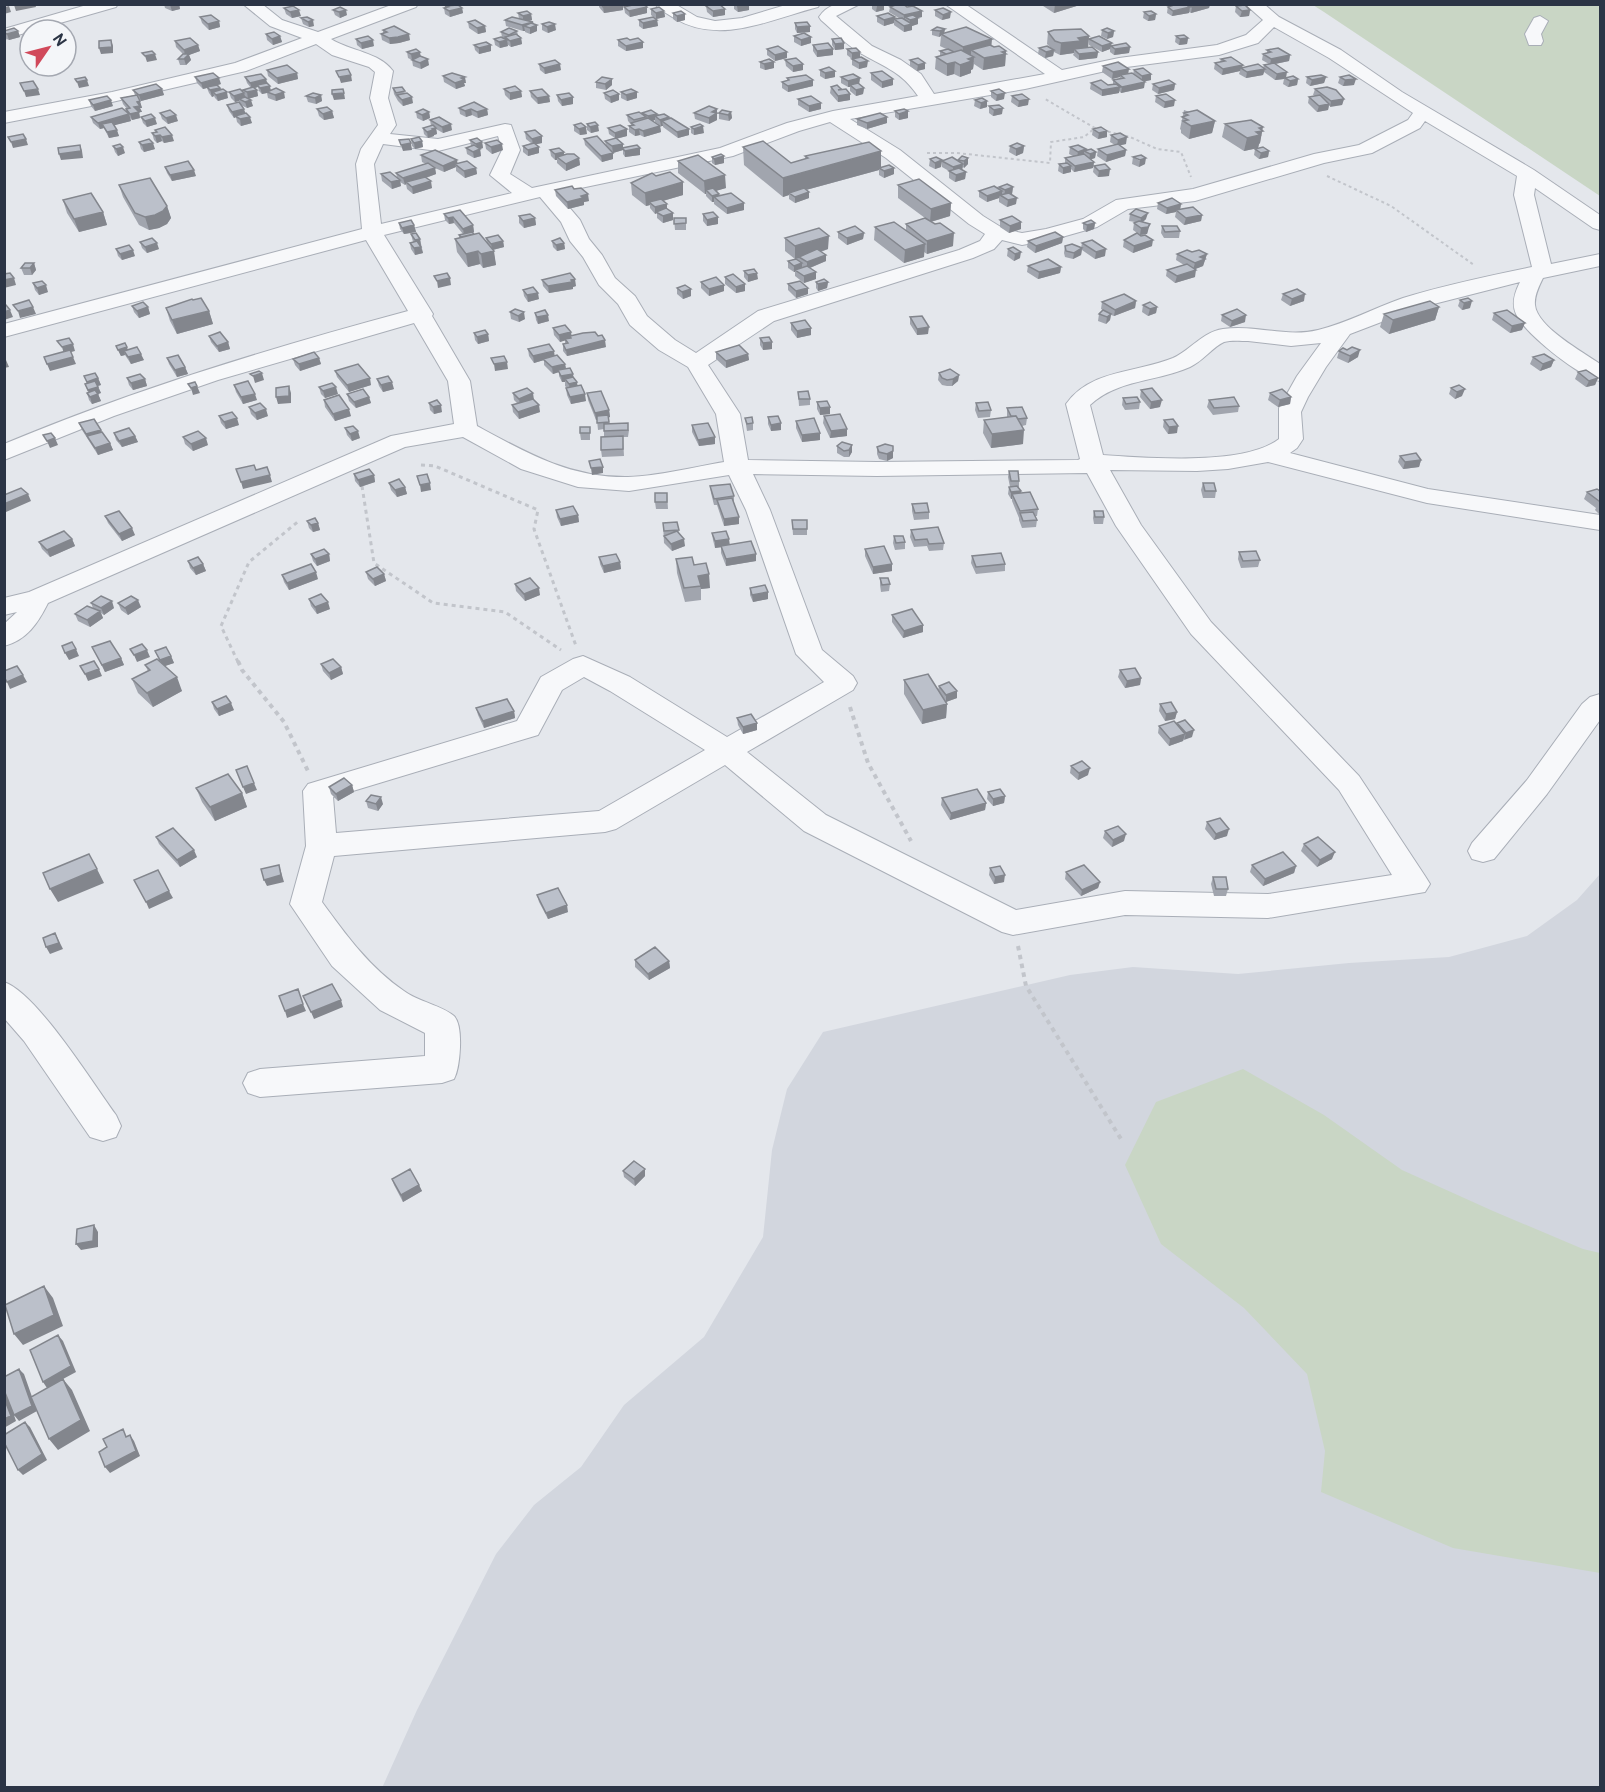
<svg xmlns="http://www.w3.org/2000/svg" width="1605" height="1792" viewBox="0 0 1605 1792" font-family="Overpass,sans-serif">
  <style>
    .built { fill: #d2d6de }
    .green { fill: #c9d6c5 }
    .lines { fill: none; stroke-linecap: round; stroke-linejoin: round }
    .minor-casing { stroke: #a9aeb7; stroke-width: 2 }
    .path-far2 { stroke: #c2c5cb; stroke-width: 2; stroke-dasharray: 3 3; stroke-linecap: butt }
    .path-far1 { stroke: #c2c5cb; stroke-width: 3; stroke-dasharray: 4 4; stroke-linecap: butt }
    .path { stroke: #c2c5cb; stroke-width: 4; stroke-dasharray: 4.5 4.5; stroke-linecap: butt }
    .minor { fill: #f7f8fa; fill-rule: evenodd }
    .wall { fill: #a1a5ae }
    .shaded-wall { fill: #83868d }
    .building { fill: #bbc0ca; stroke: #83868d; stroke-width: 1.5 }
  </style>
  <rect width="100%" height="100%" fill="#e4e7ec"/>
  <path class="built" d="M1600,874v913l-1218,1 35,-78 79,-156 38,-49 47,-38 43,-62 80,-68 59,-100 9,-87 15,-61 36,-57 247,-57 63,-8 105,7 111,-11 100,-6 78,-21 50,-36z"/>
  <path class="green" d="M1313,5h287v191l-276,-184z
    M1243,1069l81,46 78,55 91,41 90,38 17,4v320l-147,-25 -132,-56 4,-41 -18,-77 -63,-66 -83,-64 -36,-79 31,-63z"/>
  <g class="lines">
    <defs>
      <path id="minor" d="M90,4h28l-2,3 -112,32v-10z
        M243,4h19l20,16 36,12 76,-28h24l-2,3 -85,32c19,12 48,13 62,32l-5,27 8,27 -6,9 48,5 67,-15 6,1 9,25 -10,24 22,14 188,-40 67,-25 46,-12 85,-15c-16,-24 -32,-28 -56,-42 -15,-8 -28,-23 -41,-34l-2,-3c11,-16 23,-13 41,-13l-24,12 36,30 29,14 20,14 13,20 111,-20 -100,-70h20l97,66 57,-12 98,-13 29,-10 17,-15 -18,-16h19l15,13 62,33 61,42 132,78 66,45v15l-7,-2 -58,-40 -1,7 17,69 49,-10v12l-57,12c-4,8 -9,18 -8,27 2,22 48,47 65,59v17c-20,-4 -75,-47 -84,-67 -5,-11 -1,-22 4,-32l-102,26 -68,26 -24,33 -18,30 -7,15 2,27 -6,9 -7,5 138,36 172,26v15l-173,-27 -159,-41 -40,7 -31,2 -87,-1 31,55 70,97 148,154 66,100 5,8 -5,8 -157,26 -143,-3 -112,20 -11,-3 -198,-101 -79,-66 -109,64 -11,3 -271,24 -12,46c24,33 48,66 82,89 13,10 39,15 50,25 10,10 6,52 0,63l-12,4 -182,14 -12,-4 -5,-10 5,-10 12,-4 165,-13v-23l-45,-23 -48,-44 -42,-62 16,-58 -3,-55 5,-7 209,-63 24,-44 32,-18 10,-3 47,21 97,60 97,-55 -28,-28 -50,-144 -17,-35 -100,16 -51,-4 -57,-18 -58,-32 -58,10 -357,156c-10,20 -21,37 -44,43v-22l13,-12 -13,3v-17l25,-6 362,-156 63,-12 -6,-43 -34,-58 -196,57 -104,36 -110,44v-16c131,-55 267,-96 404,-133l-42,-71 -362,97v-13l358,-95 -6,-65 5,-15 17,-24 -8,-27 5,-26 -6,-5 -37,-12 -16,-11 -70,27 -134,31 -108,21v-11l108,-20 123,-29 67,-25 -32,-12zM1274,27l55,31 84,55 -5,7 -49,25 -45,9 -121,35 -77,11 -33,19 -37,10 -24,4 -18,-4 -21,-13 -83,-66 -50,-31 175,-30 94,-21 100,-13 39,-12zM1425,121l92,55 -3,19 18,72c-44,9 -87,18 -129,31 -29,10 -56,25 -85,32 -32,8 -63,-6 -95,-1 -21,3 -32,21 -50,29 -36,15 -82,11 -107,46l14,55 -2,1 -201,2 -129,-2 -8,-46 -32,-49 66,-44 199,-63 21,-9 8,-9 20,5 33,-6 42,-12 31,-18 67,-8 129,-38 48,-10 48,-25zM830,122l56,36 83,66 16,10 -5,7 -21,9 -201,61 -62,42 -21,-13 -28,-24 -12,-20 -20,-18 -13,-23 -13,-16 -9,-19 -23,-27 176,-37 66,-25zM498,136l4,14 -12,25 22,18 -131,31 -7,-60 9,-20 55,7zM540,197l21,25 9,19 13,16 16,28 19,19 12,21 29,25 29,17 28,47 8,48c-30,5 -66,14 -96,15 -58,1 -101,-24 -151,-51l-7,-45 -38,-65 1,-2 -49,-79zM1248,341l43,5 30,-3 -24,33 -18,32v31c-35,27 -132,19 -176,16l-13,-50c28,-26 67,-23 100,-38 13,-6 24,-21 34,-25 7,-2 17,-1 24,-1zM1087,473l29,53 75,108 148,156 53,85 -124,19 -143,-3 -109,19 -190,-95 -79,-63 106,-62 4,-7 -4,-7 -31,-26 -52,-140 -17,-36 124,2zM584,677l26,14 95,59 -106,61 -263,22 -3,-36 205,-62 24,-45z
        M655,4h20l22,13 18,4 27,-3 47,-14h31l-2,3c-47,12 -98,39 -144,11 -6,-4 -14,-8 -19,-14z
        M1540,16l8,5 -7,13 2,7 -2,4h-12l-4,-11 9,-16z
        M1600,694v26l-53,74 -53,65 -11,3 -11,-3 -4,-8 4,-8 55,-63 55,-76 8,-7z
        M4,982c33,11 89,102 112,133l5,11 -5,11 -13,4 -13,-4 -66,-96 -20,-23z"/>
    </defs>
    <use href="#minor" class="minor-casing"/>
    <path class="path-far2" d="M1102,130l28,7 27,12 24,3 10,25
      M927,153h30l93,10 1,-21 33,-5 11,-9 -50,-29
      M1327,176l64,30 83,59"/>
    <path class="path-far1" d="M421,465l14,1 103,44 -4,19 42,117
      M362,486l12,77 59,40 72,9 56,38
      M238,662l-17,-36 28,-64 51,-42"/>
    <path class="path" d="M238,661l4,9 42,52 24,49
      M850,707l18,56 43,78
      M1018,946l8,40 95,153"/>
    <use href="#minor" class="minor"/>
  </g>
  <path class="wall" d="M164,4h15l1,5 -8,2 -7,-3z
    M599,4h24v6l-19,3 -5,-6z
    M698,4h21l6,5v6l-12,2 -6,-5 -1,-6 5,-1 -12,1z
    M734,4h15v6l-11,2 -4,-3z
    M872,4h12v6l-8,2 -4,-3z
    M1040,4h43l-29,9z
    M1210,4l-1,4 -18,5 -2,-1v1l-17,3 -5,-3 1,-8z
    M445,6l17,2 1,5 -13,4 -5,-3 -1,-6h2z
    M1236,6l14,4 -1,6 -9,1 -5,-5z
    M624,7h23v6l-17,4 -5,-4z
    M890,7l32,10 -5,1h1v6l-6,2v4l-8,2 -10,-7v-2l-10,3 -7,-4v-6l18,3 4,-1 -10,-6z
    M284,8l17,8 -9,2 -6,-4z
    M651,9l13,2 1,6 -9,2 -5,-4z
    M333,10l14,5 -7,3 -5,-3z
    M935,10l15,8 -8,2 -7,-4z
    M1144,12l12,2 -1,6 -7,1 -5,-3z
    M518,13l13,1 1,6 -3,1 4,1 4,9 -7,3 -5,-2v-1h-2l-17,-5 -1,-6 14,-1z
    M673,13l12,1v6l-8,2 -4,-3z
    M200,17l19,4 1,6 -11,3 -7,-7z
    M301,18l13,8 -5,1 -6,-3z
    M639,20h18l1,6 -15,3 -4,-3z
    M468,22l17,4 1,6 -8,2 -9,-6z
    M795,23l15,3v6l-13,1 -2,-4z
    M542,24l14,6 -8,3 -6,-3z
    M945,29l-1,4 62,18 -1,15 -22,4 -9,-6 -1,5 -2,1v3l-11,4 -6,-3 -7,2 -12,-7 1,-12 4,-1v-5l6,-2 -6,-3 1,-10 -2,1 -7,-2v-5z
    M383,30l27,10 -11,3 -9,1 -8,-4 -1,-6 2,-1z
    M1102,30l12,1 -1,6 -6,2 -6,-3z
    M4,31h14l2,6 -11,3 -4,-2z
    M517,31l1,4 3,3 1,6 -11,3 -4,-3 1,2 -8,2 -5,-3 -1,-6 8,-2 -1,-5z
    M1048,32l41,4 -1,11 10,5 -1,6 -18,2 -6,-5 1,-2 -14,2 -6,-3 -1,4 -8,2 -7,-4 1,-6 11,-1 -3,-3z
    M266,34l14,2 2,6 -9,3 -6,-5z
    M794,36l17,1v6l-10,3 -7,-4z
    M1176,36l12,2 -1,6 -8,1 -4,-3z
    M356,39l18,7 -12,3 -5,-4z
    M832,39l12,4v6l-9,1 -3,-5z
    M1089,39l23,7 18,1 -1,6 -15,2 -4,-3v-3l-8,3 -13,-7z
    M618,40h12l13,2v6l-17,3 -8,-5z
    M175,41l23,4 2,6 -11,4 2,5 -5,5h-6l-2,-6 5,-5 -7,-7z
    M474,45l17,6 -12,3 -4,-4z
    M813,45l20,10 -16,2 -4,-6z
    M767,49l20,9 -12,3 -8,-6z
    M847,49l13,8 7,10 -8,2 -7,-4v-6h1h-1l-5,-4z
    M1267,50l23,5 -1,6 -14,3 11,13 12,2 -1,6 -9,2 -5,-3 1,-5 -9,1 -11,-8 -1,3 -17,3 -7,-4 1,-3 -18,4 -8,-6 1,-6 5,-1 1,-3 21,8 21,1 1,-3 5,-1 -7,-4 1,-6 4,-1z
    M407,52l13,4 9,9 -8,4 -8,-3 -1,-6 -4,-2z
    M785,60l18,10 -10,2 -7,-6z
    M910,60l15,9 -8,2 -7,-5z
    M760,62h14v6l-9,2 -5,-2z
    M539,64l22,6 -16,4 -5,-4z
    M1103,66l25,8h5l1,-4 17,10 -7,1v7l-23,5 -2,-2v2l-17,3 -12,-7 1,-6 17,2 5,-1v-4l6,-1 1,-2 -8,2 -10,-7z
    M267,70l30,3 1,6 -20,5 -10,-8z
    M820,70l15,1v6l-10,2 -5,-3z
    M871,73l22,12 -11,3 -11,-8z
    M443,76l23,7h-2l1,3 -9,3 -12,-7z
    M195,77l26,7 -3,1 10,13 -10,3 -3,-3 -1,-2 -2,1 -3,-4 -2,-5 -4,1 -6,-6z
    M245,77l22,7 4,6 14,8 -9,3 -8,-3 -1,-5 -5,1 -3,-3 -1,-4 -4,1 3,2 1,6 -10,3 5,7 -6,2 -6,-3 4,8 7,10 -11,3 -4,-4 -1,-5 -2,1 -5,-7 -2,-6 13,-1 -1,-3 -4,1 -4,-4 -2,-6 15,1 -1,-3 8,-2 -4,-5z
    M841,77l19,1 -1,6 5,4 -1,6 -7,2 -6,-5v-4h-2l-7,-4z
    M1307,77h19l-2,6 -14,3 -4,-3z
    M1340,77l14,8 -11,1 -5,-3z
    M787,78l26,2v6l-25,6 -6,-4v-6l5,-1z
    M612,79v6l-6,5 -10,-2v-6z
    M1153,84h22l-1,6 -16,4 -6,-4z
    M831,87l10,2v1l9,4v6l-12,2 -8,-9z
    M393,88l13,5 7,10 -10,3 -5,-5 -4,-7z
    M162,89l2,6 -23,6 -2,-1 3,8h-2l2,4h-3l1,6 -8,2 -2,-2 1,3 -17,4 5,11 -10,2 -5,-10 -4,1 -7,-6 -2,-6 36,-5 -1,-3h1l-4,-5 -2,-6 14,-3 -2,-5z
    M504,89l17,2 1,6 -12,3 -5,-5z
    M1315,89l29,10 -2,6 -13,1 -1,4 -11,2 -9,-9 1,-6 6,-1 -2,-1z
    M530,91l19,5 1,6 -12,2 -7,-7z
    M991,91l13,8 -8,2 -5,-4z
    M621,92h16v6l-10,3 -6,-3z
    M604,93l15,7 -8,3 -6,-4z
    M321,95l1,6 -6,3 -8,-2 -2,-6z
    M557,95l16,9 -11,2 -4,-5z
    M1012,96l16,9 -10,2 -7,-5z
    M1156,96l18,10 -10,2 -9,-6z
    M982,98l5,9 -7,2 -6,-3 1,-6z
    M798,99l23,4v6l-12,3 -11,-7z
    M89,100l24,6 -18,5 -4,-5z
    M989,106l13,8 -9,2 -4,-3z
    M459,108l28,1 1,6 -10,3 -6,-3 -6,2 -6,-3z
    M317,109l15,2 2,7 -10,2 -5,-4z
    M717,109v11l-8,4 -14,-5 -1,-6z
    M1184,110l31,11 -3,12 -23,6 -8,-6v-3l-1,-1z
    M895,111h13v7l-9,2 -4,-3z
    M416,112h13l1,6 -7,3 -6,-3z
    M731,112l1,6 -3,3 -10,-2v-6z
    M160,113l18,8 -10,3 -6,-5z
    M642,113l27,6 20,16 -11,3 -15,-11v-1h-2l-6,-4v-2l-2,1 7,5 1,6 -17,5 -4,-2 -5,1 -6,-4v-6h2v-2l-3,-3 -1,-6 15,-1z
    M141,117l16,7 -10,3 -4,-4z
    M887,117v6l-20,6 -10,-4v-6z
    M430,120l22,10 -9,3 -7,-4 1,5 -3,1v1l-6,2 -4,-4 -1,-6 8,-2z
    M587,124l12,7 -8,2 -4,-3z
    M1225,124l37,6 -2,13 -1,1 -1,4 -14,3 -22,-14z
    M574,125l13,9 -7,1 -6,-4z
    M691,127l13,6 -10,2 -3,-2z
    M608,128l19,8 -11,3 7,5v3l17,1v7l-15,2 -2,-3v-4l-10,3v6l-11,3 -17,-17 -1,-6 22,7 -1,-5 10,-3 -6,-4z
    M1093,129l14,8 -9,2 -6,-4z
    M155,130l19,11 -10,2 -2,-2 -5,2 -3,-3 -2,-7 4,-1z
    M525,132l17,11 -7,1 4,9 -11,3 -5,-4v-6l8,-3 -5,-4z
    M1111,135l15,9 -6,1 6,5 -1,6 -19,6 -9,-6 1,-7 17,-4 -5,-3z
    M411,139l11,2 1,6 -8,2 -3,-3z
    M470,140l12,2 1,6 -3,1 1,7 -7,2 -7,-4 -1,-6 5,-2z
    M139,142l16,7 -11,3 -3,-3z
    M485,143l18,7 -11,4 -6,-5z
    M113,146l12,7 -7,3 -3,-4z
    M1010,146h14l-1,7 -7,3 -7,-4z
    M743,147l48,16 14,-4v-3l76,12h13v6l-10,4 -5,-3v-5l-73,20 3,2v6l-14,5 -6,-4v-4l-6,2 -39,-32z
    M1070,147l26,5 -1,6 -4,1 3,3 -1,6 -19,4 -3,-3v3l-8,2 -5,-3 1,-7 6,-1v-5l8,-2 -4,-2z
    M1255,149l14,2 -1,6 -9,2 -5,-4z
    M550,150l14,5 15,3 1,7 -14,6 -9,-8v-3h-2l-4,-4z
    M421,155l36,5v4l19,4 1,6 -12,4 -9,-7v-4l-12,5 -9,-4 1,6 -10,4 6,10 -19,6 -6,-5 -1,-5 -1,1 -5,-3 1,4 -9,3 -10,-8 -1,-7 16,3 -1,-4 30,-9 -4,-2z
    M724,156v7l-9,2 -3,-2v-6z
    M962,156l6,8 -4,4 -1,-1 -1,3 4,2 -1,7 -10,3 -6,-4v-7l-7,-4v-6h16v-1z
    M1133,157l12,7 -6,3 -7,-3z
    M930,159l12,1 -1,7 -6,2 -6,-3z
    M678,161l48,27 -11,3 4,3v2l25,7v7l-17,4 -13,-10v-2h-2l-6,-6v-2h-1l-27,-21z
    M1094,166l15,10 -11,1 -5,-5z
    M165,167l31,9 -24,5 -5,-8z
    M656,176l27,19 -20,6 4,3v5l6,4v7l-10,3 -6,-5v-5l-2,1 -5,-6v-3l-4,1 -14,-11 -1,-12z
    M119,185l48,21 4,12 -4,6 -8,4 -10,2 -10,-5 -16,-28z
    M898,185l53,18 -1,13 -19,6 22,24 -26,8 -3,-2v5l-20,6 -30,-23 1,-13 31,3v-6l19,-6 -27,-20z
    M999,187h14l-1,7h-1l5,10 -9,3 -8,-5v-4l-12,4 -8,-5v-6l20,-2z
    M574,189l15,12 -5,1v3l-16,4 -12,-13 -1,-6z
    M63,200l40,12 4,13 -28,7 -12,-19z
    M1158,203l23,1 -1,5 22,6 -1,6 -17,4 -9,-8 1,-5 -10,2 -9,-5z
    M444,214l29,11 1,7h-1l1,2 13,9 -1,-5 17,3 1,6 -11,3 3,15 -13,3 -3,-4 -12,3 -11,-15 -2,-13 4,-1v-3l4,-1 -9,-11 -5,1 -4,-4z
    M703,214l15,3v7l-11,2 -4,-5z
    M1130,214l16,5 -3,3 5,8 -1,4 -7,1 -7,-5 1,-7 1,-1 -6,-1z
    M519,216l16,2 1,7 -12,3 -5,-5z
    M674,218h12v12h-11z
    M1000,220l21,2v7l-12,4 -9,-6z
    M399,223l15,2 2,7 -12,2 -4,-5z
    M1083,223h12l-1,6 -8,3 -3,-3z
    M1162,226l18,5 -1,7h-15l-3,-5z
    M838,232l26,1 -1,6 -16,6 -9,-7z
    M411,234l9,5 3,14 -8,2 -4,-6 -1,-6 3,-1z
    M1063,237l-1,6 -27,10 -8,-6 1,-6z
    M785,238l43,11 -7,3 5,9 -16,7 6,11 -12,4 -9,-7v-4h-1l-6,-4v-7l7,-2 -10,-8z
    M1124,240l28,6 -19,7 -10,-6z
    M552,241l12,2 1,6 -8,2 -4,-4z
    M140,242l19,7 -12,4 -5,-5z
    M1082,243l23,13 -10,3 -13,-9 -1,5 -8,4 -8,-2 -1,-4 1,-7 16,2z
    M1013,247l7,11 -6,3 -7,-5 1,-7z
    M116,249l19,7 -13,4 -4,-4z
    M1192,252l15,2 -4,12 -8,3v8l-20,6 -9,-7 1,-6 17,-5 -8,-5 1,-6z
    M34,263l2,7 -4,5h-8l-3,-7z
    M1028,266l33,1 -1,6 -22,6 -11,-7z
    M744,271l14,8 -10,3 -4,-5z
    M725,277l20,14 -9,2 -11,-9z
    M542,280l34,6 -3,1v2l-24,4 -6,-7z
    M701,282l23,3v6l-15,5 -8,-8z
    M816,282h12l-1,6 -9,3 -2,-3z
    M33,283l15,9 -9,3 -4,-5z
    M788,284l20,10 -12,4 -8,-8z
    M677,288l14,1v7l-8,3 -6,-5z
    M523,290l16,9 -11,3 -4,-6z
    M1283,294l21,7 -14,5 -9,-6z
    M193,300l16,11 4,13 -36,10 -7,-13 -4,-13z
    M1460,300l10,8 -8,2 -4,-4z
    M1136,301l-1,7 -21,8 -3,-1 -1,5 -4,4 -8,-3 1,-7 6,-3 -4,-2 1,-7z
    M1143,305l14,2 -1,6 -8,3 -6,-4z
    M132,306l16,1 2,7 -11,4 -5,-6z
    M1439,307l-4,13 -46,14 -9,-7 4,-13z
    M510,312l15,7 -6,3 -8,-3z
    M535,313l14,8 -11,3 -2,-4z
    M1494,313l28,17 -12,3 -18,-13z
    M1222,315l23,7 -15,5 -9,-6z
    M910,317l18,17 -11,1 -7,-11z
    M791,323l20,5v7l-14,3 -6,-8z
    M553,328l18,8 35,11 -39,9 -4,-5v-7l2,-1v-3l-5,2 -6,-7z
    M474,333l14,1 1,7 -11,3 -3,-4z
    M209,336l19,6 2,7 -11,3 -8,-10z
    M760,338l12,11 -9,1 -3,-5z
    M116,346l12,4 16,10 -13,4 -6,-9 -4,1z
    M528,349l37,15 1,4 7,9 13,24 -15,3 -4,-9 -1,-7h1l-2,-2v-4h-3l-3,-6v-4l-6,2 -9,-9v-5l-10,3 -5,-7z
    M1339,351l19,6 -10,6 -11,-5z
    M716,352l32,2 1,6 -23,8 -10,-9z
    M1533,357l21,3 -3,7 -11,4 -10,-7z
    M167,358l18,9 3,7 -11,3 -8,-13z
    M319,358l2,6 -21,7 -5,-6 -2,-6z
    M335,371l36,14 -22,7 -12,-15z
    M1578,372l20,6 -3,7 -9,2 -11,-8z
    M939,373l20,2 -1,6 -6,5h-5l-5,-1 -4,-5z
    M84,376l14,2 3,7 -3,1 3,7 -3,1 3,7 -9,3 -3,-4 -2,-7 1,-1 -3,-8 2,-1z
    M127,378l18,1 2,7 -14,4 -4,-5z
    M377,379l17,10 -11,3 -4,-6z
    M234,385l23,15 -14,4 -7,-12z
    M1459,385l3,11 -7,3 -6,-5 2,-6z
    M319,387l19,7 -13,4 -4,-4z
    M1141,390l19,17 -10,2 -10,-12z
    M798,392l12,7v6l-11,1z
    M513,393l21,7 6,12 -21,7 -6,-7 -1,-7 6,-1 -4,-4z
    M587,393l22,17 1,7 -2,1 1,6 20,6 -1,7h-5l1,19 -22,1 -1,-7 3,-13v-8l-6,1 -1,-10h-1l-8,-20z
    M1270,393l21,4 -1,7 -12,3 -10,-7z
    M347,394l22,3 2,6 -15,5 -7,-7z
    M1123,398l17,4 -1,7 -14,1 -3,-5z
    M324,400l27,16 -16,5 -10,-14z
    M1209,400l30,6 -1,6 -25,3 -6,-8z
    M817,402l13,5v7l-10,1 -3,-6z
    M429,403l13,9 -8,2 -4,-4z
    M976,403l15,7 -1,7 -12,1 -3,-8z
    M249,407l19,9 -11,4 -6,-6z
    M1007,408l20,10 -1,7 -4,1 1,18 -32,4 -8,-15 1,-13 23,-3z
    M219,416l20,9 -13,4 -5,-6z
    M824,416l23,13v7l-17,2 -7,-15z
    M768,417l13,13 -10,1 -3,-7z
    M745,418l8,5v7l-6,1z
    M1164,420l13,13 -9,1 -5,-7z
    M796,421l24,19 -18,2 -6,-14z
    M79,423l31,20 3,7 -15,5 -16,-25z
    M692,425l23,12v7l-16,2 -7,-14z
    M590,427v13h-9l-1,-7z
    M345,428l15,10 -8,3 -5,-6z
    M114,433l21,3 3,6 -16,5 -6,-7z
    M183,437l25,8 -15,6 -8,-7z
    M852,445v7l-3,5h-5l-7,-4v-7z
    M877,447l16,11 -6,3 -8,-2 -2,-5z
    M1400,456l21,4 -2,7 -16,2 -5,-7z
    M1009,471l10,10v7l2,3 -1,2 18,16 -1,7h-2l2,4 -1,7 -14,1 -3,-8v-2l-7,-17v-2h-1l-3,-5 1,-7h1l-2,-10z
    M354,474l20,1 1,7 -15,5 -5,-6z
    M389,483l16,4 2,7 -10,3 -6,-7z
    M1203,483l13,8 -1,7h-12l-2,-8z
    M710,486l24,10v7l5,14v7l-15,2 -7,-21h-3l-3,-12z
    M1600,491v24l-5,-5 1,-2 -12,-9 3,-7z
    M667,493l1,16h-12l-1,-7z
    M912,504l17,8v7l-15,1 -2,-9z
    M556,510l22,5 1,7 -18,4 -4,-9z
    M1094,511l10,6 -1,7h-9l-1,-6z
    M105,516l30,19 -13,6 -14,-18z
    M792,520h15v15h-14z
    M307,521l11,2 2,7 -7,2 -4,-4z
    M677,522l2,12 6,12 -13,5 -8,-8 -1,-20z
    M911,530l33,13 -1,7 -14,1 -2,-5 -13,1 -4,-10z
    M712,533l18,12 26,9v7l-30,5 -5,-13v-6l-6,1 -2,-8z
    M894,536l11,6v7l-10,1 -2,-7z
    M72,539l3,7 -25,11 -8,-8 -3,-7z
    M865,549l27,22 -19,3 -8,-18z
    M1239,552l21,8 -2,7 -17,1 -3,-9z
    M311,554h18l1,7 -13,5 -4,-5z
    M972,556l33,8v7l-29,3 -5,-11z
    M599,557l21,5 1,7 -17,4 -4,-9z
    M676,559l18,6 16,23 -9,1v11l-16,2 -8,-29z
    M188,561l15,3 3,7 -10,4 -6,-7z
    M366,572l18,2 2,7 -11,5 -7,-7z
    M282,575l36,4 -29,11 -5,-8z
    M880,578l10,6 -1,7 -8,1 -1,-7z
    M515,584l25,11 -15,6 -9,-10z
    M750,588l18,4v7l-15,3 -3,-7z
    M309,599l21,10 -13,5 -6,-8z
    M91,603l23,5 -10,7 -3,-2 2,5 -13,9 -12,-6 -3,-7 18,-6z
    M118,603l23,4 -13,8 -7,-5z
    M892,615l31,10v7l-20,6 -11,-16z
    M92,647l29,11 3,7 -19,7z
    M155,651l16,5 3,7 -9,3 17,25 -29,16 -15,-14 -6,-14 16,-8 -3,-6 14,-5z
    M321,664l20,3 2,7 -12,6 -8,-9z
    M1120,670l21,8 -1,7 -15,3 -7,-11z
    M904,680l34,10 1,-4 18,5v7l-11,4 1,2 -1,14 -24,6 -18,-30z
    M212,702l22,8 -15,6 -5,-7z
    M1160,704l17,8 -2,7 -10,2 -6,-10z
    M476,708l38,3 1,7 -31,10 -6,-13z
    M737,718l20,5v7l-14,4 -5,-9z
    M1177,723l15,14 -8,2 -1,2 -14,5 -11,-13 1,-7 18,-2z
    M1071,766l17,9 -10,5 -8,-7z
    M352,785l2,7 -16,9 -7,-7 -2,-7z
    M196,788l46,5 5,14 -32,14 -13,-19z
    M988,792l17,4 -1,7 -11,3 -6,-7z
    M942,798l44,5 -1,7 -35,10 -9,-15z
    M366,801l17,3 -5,7 -10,-3z
    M1207,822l20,14 -13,4 -9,-11z
    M1105,831l19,10 -12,6 -9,-9z
    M156,837l41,20 -17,10 -21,-23z
    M1304,844l28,15 -15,8 -16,-16z
    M1252,865l44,1 -2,7 -31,13 -13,-14z
    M990,868l14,14 -10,2 -5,-9z
    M1066,872l34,10 -2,6 -17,8 -16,-17z
    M1213,877l15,12 -2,7h-12l-3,-12z
    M537,895l31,17 -20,7 -9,-17z
    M635,960l34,1 1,7 -21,12 -14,-13z
    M645,1169v7l-10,10 -11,-9 -1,-6z
    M392,1179l27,6 3,6 -19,11 -9,-17z"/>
  <path class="shaded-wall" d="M18,4h17l1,3 -20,4 -2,-6z
    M173,4h6l1,5 -8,2 -2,-6z
    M623,4v6l-19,3 -1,-6z
    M746,4h3v6l-11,2 -1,-6z
    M1055,4h28l-29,9z
    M1202,4h8l-1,4 -18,5 1,-6z
    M884,5v5l-8,2 1,-6z
    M9,6l2,6 -7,2v-7z
    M647,7v6l-17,4 -1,-6z
    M1190,7l-1,6 -17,3 1,-5z
    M462,8l1,5 -13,4 -1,-6z
    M725,9v6l-12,2v-6z
    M299,10l2,6 -9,2 -2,-6z
    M346,10l1,5 -7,3 -1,-6z
    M1250,10l-1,6 -9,1 2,-6z
    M664,11l1,6 -9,2v-6z
    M922,11v6l-13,3 -4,-3 -1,4v-6z
    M951,12l-1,6 -8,2 1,-5z
    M531,14l1,6 -9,2v-6z
    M685,14v6l-8,2v-6z
    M1156,14l-1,6 -7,1 1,-5z
    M895,17v3l-1,-1v4l-10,3v-6z
    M918,18v6l-6,2v4l-8,2v-6l5,-2 1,-4z
    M313,20l1,6 -5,1 -1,-5z
    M657,20l1,6 -15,3v-6z
    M219,21l1,6 -11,3 -1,-6z
    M533,22l1,5 3,-2v6l-7,3v-6l-6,-2 1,5h-2l-1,-6z
    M555,24l1,6 -8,3 -1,-6z
    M485,26l1,6 -8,2 -1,-6z
    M810,26v6l-13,1v-6z
    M945,29l-1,5h-3v2l-2,1 1,-6z
    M18,31l2,6 -11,3 -2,-6z
    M1114,31l-1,6 -6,2 1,-6z
    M409,34l1,6 -11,3 -9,1 -1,-6z
    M280,36l2,6 -9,3 -1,-6z
    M1089,36l-1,12 -14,1v4l-14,2 1,-12 17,-5z
    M811,37v6l-10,3v-6z
    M521,38l1,6 -11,3 -1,-6z
    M1188,38l-1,6 -8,1 1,-6z
    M992,39l-1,12 -20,-1v7l-9,2 1,-12z
    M111,40l2,6v7l-12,1 -2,-6z
    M373,40l1,6 -12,3 -1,-6z
    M507,40l1,6 -8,2 -1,-6z
    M643,42v6l-17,3v-5z
    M844,43v6l-9,1v-6z
    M1112,43l-2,6 -8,3v-6z
    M198,45l2,6 -11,4 2,5 -5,5 -2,-6 1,-3 -1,-6z
    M491,45v6l-12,3v-6z
    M1130,47l-1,6 -15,2 1,-6z
    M833,49v6l-16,2v-6z
    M1054,50l-1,6 -8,2 1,-6z
    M1006,51l-1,15 -22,4 1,-12z
    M420,52l1,6 -9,2 -1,-6z
    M787,52v6l-12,3v-6z
    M860,52v6l-8,1v-6z
    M1098,52l-1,6 -18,2v-6z
    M155,54l2,6 -10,2 -2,-6z
    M1290,55l-1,6 -19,4 1,-6z
    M974,57l-1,12 -2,1v3l-11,4v-12l8,-6z
    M428,59l1,6 -8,4 -1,-6z
    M868,61l-1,6 -8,2v-6z
    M774,62v6l-9,2 -1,-6z
    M955,62l-1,12 -7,2v-12z
    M925,63v6l-8,2 1,-6z
    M560,64l1,6 -16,4 -1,-6z
    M803,64v6l-10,2v-6z
    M1243,65l-1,3h-1l-1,3 -18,4 1,-6z
    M1129,69l-1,6h-8v2l-8,2 1,-7z
    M1265,69l-2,6 -17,3 1,-6z
    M835,71v6l-10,2v-6z
    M1287,72l-1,6h-1l-1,1 -9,1 2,-6z
    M297,73l1,6 -20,5 -1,-6z
    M1151,74v6l-9,2v-6z
    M351,75l1,6 -11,2 -2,-6z
    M465,77l1,6h-2l1,3 -9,3 -1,-6 6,-5z
    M1326,77l-2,6 -14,3 2,-6z
    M219,78l2,6 -18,5 -2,-6z
    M860,78l-1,6 -7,2 -2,-1v2h-2v-6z
    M266,79l2,6h-11l1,2 -6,2 -2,-6z
    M612,79v6l-6,5 -1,-6z
    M893,79v6l-11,3v-6z
    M1298,79l-1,6 -9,2 2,-6z
    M1356,79l-2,6 -11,1 2,-6z
    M87,80l2,6 -10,2 -2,-6z
    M813,80v6l-25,6v-6z
    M1145,82l-1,6 -23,5 1,-6z
    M1175,84l-1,6 -16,4 1,-6z
    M270,86l1,6 -9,2 -2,-6z
    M1120,87l-1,6 -17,3v-6z
    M220,88l2,5 5,-1 1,6 -10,3 -2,-6 -3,-3 1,4 -2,1 -2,-7z
    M864,88l-1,6 -7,2v-6z
    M38,89l2,6 -14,2 -2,-6z
    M162,89l2,6 -23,6 -2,-6z
    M841,89v6l9,-1v6l-12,2v-12z
    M257,90l1,6 -10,3 -1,-7z
    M521,91l1,6 -12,3v-7z
    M284,92l1,6 -9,3 -1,-6z
    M637,92v6l-10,3 -1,-6z
    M244,93l2,6h-7v2l-4,1 -1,-6z
    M344,93l1,6 -11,1 -2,-6z
    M1005,93l-1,6 -8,2 1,-6z
    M619,94v6l-8,3 -1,-6z
    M321,95l1,6 -6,3 -1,-6z
    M549,96l1,6 -12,2 -1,-6z
    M412,97l1,6 -10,3 -1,-6z
    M573,97v7l-11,2 -1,-6z
    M1029,99l-1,6 -10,2 1,-6z
    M1344,99l-2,6 -12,2 1,-6z
    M111,100l2,6 -18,5 -2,-6z
    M251,100l2,6 -6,2 -2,-6z
    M1175,100l-1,6 -10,2 1,-6z
    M140,101l2,7h-2l2,4h-3l1,6 -8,2 -2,-6 7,-12z
    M987,101v6l-7,2 1,-6z
    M821,103v6l-12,3v-6z
    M1329,104l-1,6 -11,2 2,-6z
    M1003,108l-1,6 -9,2 1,-6z
    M244,109l2,6 -11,1 1,1 -2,1 -2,-6z
    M471,109l1,6 -6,2 -1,-6z
    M487,109l1,6 -10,3 -1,-6z
    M717,109v11l-8,4v-6l3,-6z
    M332,111l2,7 -10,2 -1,-6z
    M908,111v7l-9,2v-6z
    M429,112l1,6 -7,3 -1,-6z
    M731,112l1,6 -3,3 -1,-6z
    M129,114l2,7 -27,7 -2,-4 2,4 -4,1 -2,-6z
    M657,114v4l-2,-2v4l-6,2 -1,-6z
    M176,115l2,6 -10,3 -2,-6z
    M250,117l2,6 -11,3 -1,-7z
    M669,117l1,7 -8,-3 1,5h-2l-1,-6z
    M887,117v6l-20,6v-6z
    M155,118l2,6 -10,3 -2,-6z
    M1215,121l-3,12 -23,6 2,-13z
    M451,124l1,6 -9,3 -1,-6z
    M598,125l1,6 -8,2 -1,-6z
    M660,126l1,6 -17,5 -1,-6z
    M703,126l1,7 -10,2v-6z
    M586,127l1,7 -7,1 -1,-6z
    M1263,127l-3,16 -1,1 -1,4 -14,3 3,-13 12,-10z
    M436,128l1,6 -3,1v1l-6,2 -1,-6z
    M627,129v7l-12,3v-6z
    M639,129l1,6 -5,1v-6z
    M689,129v6l-11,3 -1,-6z
    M117,130l2,6 -10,2 -2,-6z
    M1107,131v6l-9,2 1,-6z
    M160,135l2,6 -5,2 -2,-7z
    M172,135l2,6 -10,2 -2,-6z
    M542,136v7l-9,2 -1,-6z
    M1127,137l-1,7 -9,2 1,-6z
    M26,139l2,6 -15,3 -2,-6z
    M422,141l1,6 -8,2 -1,-6z
    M482,142l1,6 -6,2 -1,-6z
    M153,143l2,6 -11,3 -2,-7z
    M411,143l1,7 -9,1 -2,-6z
    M502,144l1,6 -11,4 -1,-7z
    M623,144v6l-10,3 -1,-7z
    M80,145l2,6 1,7 -22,2 -2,-6z
    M1024,146l-1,7 -7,3v-7z
    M123,147l2,6 -7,3 -2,-7z
    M539,147v6l-11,3v-6z
    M640,148v7l-15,2v-6z
    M480,149l1,7 -7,2 -1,-6z
    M1086,149l-1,2h-1v5l-7,2 1,-6z
    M1126,150l-1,6 -19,6 1,-7z
    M881,151v18l-2,-1v2l-88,24 -2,-1v2l-6,2v-19z
    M1269,151l-1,6 -9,2 2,-6z
    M564,152v7l-7,-2v3h-2v-6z
    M1096,152l-1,6 -6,2 1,-6z
    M613,153v6l-11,3 -1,-6z
    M724,156v7l-9,2 -1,-6z
    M579,158l1,7 -14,6v-7z
    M968,158v6l-4,4v-7z
    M1146,158l-1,6 -6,3 1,-7z
    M457,160l1,6 -3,-2 1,3 -12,5 -1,-6z
    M942,160l-1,7 -6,2v-6z
    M1094,162l-1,6 -19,4 1,-6z
    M963,164l-1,6 -9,3v-6z
    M1071,166v6l-8,2v-6z
    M435,168l1,6 -28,10 -2,-2v2l-1,1 -2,-7z
    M476,168l1,6 -12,4 -1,-7z
    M894,168v6l-10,4v-7z
    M1110,169l-1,7 -11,1 1,-6z
    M194,170l2,6 -24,5 -2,-6z
    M966,172l-1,7 -10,3 1,-7z
    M725,175l1,13 -17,5 -3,-3v4h-1l-1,-13z
    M400,180l1,6 -9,3 -1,-7z
    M431,181l1,7 -19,6 -1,-7z
    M683,182v13l-31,9 -3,-2 1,3 -4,1 -1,-13z
    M1013,187l-1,7 -8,3 1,-7z
    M1002,191v6l-2,-2 -1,3 -12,4v-6z
    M809,192v6l-14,5v-6z
    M588,194l1,7 -5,1v3l-16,4 -1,-7 14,-6z
    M719,194v7l-5,-4v5h-2v-6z
    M1017,198l-1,6 -9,3 1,-7z
    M744,203v7l-17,4v-6z
    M951,203l-1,13 -20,6 1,-13z
    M667,204v7l-11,1 1,1 -2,1v-7z
    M1181,204l-1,6h-4v2l-10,2 1,-6z
    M167,206l4,12 -4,6 -8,4 -10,2 -4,-13z
    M103,212l4,13 -28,7 -5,-13z
    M673,213v7l-10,3v-7z
    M1148,213l-2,6 -6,5 1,-6z
    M1202,215l-1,6 -17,4 2,-7z
    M453,217l1,6 -5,1 -1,-6z
    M718,217v7l-11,2v-6z
    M535,218l1,7 -12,3 -1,-7z
    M1021,222v7l-12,4 1,-7z
    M1095,223l-1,6 -8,3 1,-7z
    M1150,224l-3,10 -7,1 1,-7z
    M414,225l2,7 -12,2 -2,-6z
    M473,225l1,7 -10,3 -1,-6z
    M864,233l-1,6 -16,6v-7z
    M954,233l-1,13 -26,8v-13z
    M829,236l-1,13 -28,9 -1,-1v1l-4,1v-13z
    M1063,237l-1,6 -27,10 1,-7z
    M420,239l1,7 -5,1 -1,-7z
    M1153,240l-1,6 -19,7 1,-7z
    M503,241l1,6 -12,3 -1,-6z
    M157,243l2,6 -12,4 -2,-6z
    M564,243l1,6 -8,2 -1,-6z
    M925,244l-1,13 -20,6 1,-13z
    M421,247l2,6 -8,2 -1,-7z
    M1082,248l-1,7 -8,4 1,-6z
    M1106,249l-1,7 -10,3 1,-7z
    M133,250l2,6 -13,4 -2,-6z
    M478,251l2,13 -12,3 -2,-13z
    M494,251l2,14 -13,3 -2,-14z
    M1021,252l-1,6 -6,3 1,-7z
    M1207,254l-4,12 -10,4 2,-7 5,-6z
    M826,255v6l-19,8v-7z
    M34,263l2,7 -4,5 -2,-7z
    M802,263v6l-7,1v2h-1v-6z
    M1061,267l-1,6 -22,6 1,-7z
    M1196,270l-1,7 -20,6 2,-7z
    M816,272v7l-12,4v-7z
    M757,273l1,6 -10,3v-7z
    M14,278l2,7 -12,3v-8z
    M450,278l1,7 -13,3 -1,-7z
    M575,279l1,7 -3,1v2l-24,4 -1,-7z
    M828,282l-1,6 -9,3v-7z
    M745,284v7l-9,2v-6z
    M46,285l2,7 -9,3 -2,-7z
    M724,285v6l-15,5v-7z
    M808,288v6l-12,4v-7z
    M691,289v7l-8,3 -1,-7z
    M538,293l1,6 -11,3 -1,-7z
    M1305,294l-1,7 -14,5 2,-7z
    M1136,301l-1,7 -21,8 1,-6z
    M1472,301l-2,7 -8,2 2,-7z
    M33,307l3,7 -16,4 -2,-7z
    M148,307l2,7 -11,4 -2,-7z
    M1157,307l-1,6 -8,3 2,-7z
    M1439,307l-4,13 -46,14 4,-14z
    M10,310l3,7 -9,3v-8z
    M209,311l4,13 -36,10 -5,-14z
    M524,312l1,7 -6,3 -1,-6z
    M1111,314l-1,6 -4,4 1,-7z
    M548,315l1,6 -11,3 -1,-7z
    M1246,315l-1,7 -15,5 2,-6z
    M1525,323l-3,7 -12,3 2,-7z
    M929,327l-1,7 -11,1v-6z
    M811,328v7l-14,3v-7z
    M571,332l1,6 -2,-2v3l-10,3 -1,-7z
    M488,334l1,7 -11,3 -1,-7z
    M605,340l1,7 -39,9 -1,-6z
    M228,342l2,7 -11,3 -2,-6z
    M772,342v7l-9,1v-7z
    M73,344l2,7 -11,3 -2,-7z
    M127,347l2,7 -5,-3 1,4 -4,1 -3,-6z
    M1360,350l-2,7 -10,6 2,-7z
    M554,351l1,7 -12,1 1,1 -10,3 -1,-7z
    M141,354l3,6 -13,4 -3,-7z
    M748,354l1,6 -23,8v-7z
    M73,357l3,7 -26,7 -3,-7z
    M319,358l2,6 -21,7 -1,-7z
    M6,360l3,7 -5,1v-7z
    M1554,360l-3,7 -11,4 3,-7z
    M507,362l1,7 -13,2 -1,-7z
    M565,364l1,6h-8l1,2 -6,2 -1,-7z
    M185,367l3,7 -11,3 -2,-7z
    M262,373l2,7 -9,3 -2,-7z
    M573,374l1,7 -9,-2v3h-3l-1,-6z
    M959,375l-1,6 -6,5 1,-7z
    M98,378l3,7 -11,3 -3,-6z
    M370,378l1,7 -22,7 -2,-7z
    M1598,378l-3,7 -9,2 3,-6z
    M145,379l2,7 -14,4 -2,-7z
    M392,382l2,7 -11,3 -2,-7z
    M577,382l1,7 -8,2 -1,-7z
    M197,386l3,7 -7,2 -2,-7z
    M289,386l2,7v10l-13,1 -2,-7z
    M98,387l3,6 -10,3 -3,-6z
    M336,387l2,7 -13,4 -2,-7z
    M1465,389l-3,7 -7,3 2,-7z
    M533,393l1,7 -14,5 -1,-6z
    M98,394l3,7 -9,3 -2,-7z
    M255,394l2,6 -14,4 -2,-7z
    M585,394l1,7 -15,3 -1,-7z
    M369,397l2,6 -15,5 -2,-6z
    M1291,397l-1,7 -12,3 2,-7z
    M1162,400l-2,7 -10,2 1,-7z
    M441,405l1,7 -8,2 -1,-7z
    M539,405l1,7 -21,7 -1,-7z
    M830,407v7l-10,1v-7z
    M266,409l2,7 -11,4 -2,-7z
    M349,409l2,7 -16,5 -2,-7z
    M609,410l1,7 -14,3 -1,-7z
    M237,418l2,7 -13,4 -2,-7z
    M781,423v7l-10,1v-6z
    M1178,426l-1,7 -9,1 1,-7z
    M847,429v7l-17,2 1,-7z
    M101,430l3,6h-17l2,5 -3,-7z
    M1024,430l-1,14 -32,4 1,-14z
    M358,431l2,7 -8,3 -2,-7z
    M820,433v7l-18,2v-7z
    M135,436l3,6 -16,5 -3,-6z
    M715,437v7l-16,2 -1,-6z
    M55,438l3,7 -8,3 -3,-7z
    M206,438l2,7 -15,6 -2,-7z
    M110,443l3,7 -15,5 -3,-7z
    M852,445v7l-3,5v-7z
    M893,451v7l-6,3v-7z
    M1421,460l-2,7 -16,2 2,-7z
    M603,467v6l-11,2 -1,-7z
    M270,475l2,7 -29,7 -2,-7z
    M374,475l1,7 -15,5 -2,-7z
    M430,483l1,7 -10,2 -1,-7z
    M405,487l2,7 -10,3 -2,-7z
    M1021,491l-1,7 -8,-4v5h-1v-7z
    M28,494l3,7 -25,11 -2,-3v-5z
    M578,515l1,7 -18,4 -1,-7z
    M739,517v7l-15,2v-7z
    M318,523l2,7 -7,2 -2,-7z
    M132,528l3,7 -13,6 -3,-7z
    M72,539l3,7 -25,11 -3,-7z
    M684,539l1,7 -13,5 -1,-7z
    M729,539l1,7 -15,2v-7z
    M329,554l1,7 -13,5 -2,-7z
    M756,554v7l-30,5v-7z
    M620,562l1,7 -17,4 -1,-7z
    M203,564l3,7 -10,4 -3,-7z
    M892,564v7l-19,3v-7z
    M316,572l2,7 -29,11 -2,-7z
    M384,574l2,7 -11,5 -2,-7z
    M709,574l1,14 -9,1 -3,-13z
    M539,588l1,7 -15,6 -1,-7z
    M768,592v7l-15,3 -1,-7z
    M138,600l3,7 -13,8 -3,-7z
    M112,601l2,7 -10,7 -3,-7z
    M328,602l2,7 -13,5 -2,-7z
    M100,611l3,7 -13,9 -3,-7z
    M923,625v7l-20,6 1,-7z
    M76,649l3,7 -10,4 -4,-7z
    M147,650l3,7 -13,5 -3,-7z
    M171,656l3,7 -12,4 -2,-7z
    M121,658l3,7 -19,7 -3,-7z
    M341,667l2,7 -12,6 -2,-7z
    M99,669l3,7 -14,5 -3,-7z
    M23,675l4,7 -17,7 -3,-7z
    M177,677l5,14 -29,16 -6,-14z
    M1141,678l-1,7 -15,3 2,-7z
    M957,691v7l-11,4v-7z
    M231,703l3,7 -15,6 -2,-7z
    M947,704l-1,14 -24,6 1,-14z
    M514,711l1,7 -31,10 -1,-7z
    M1177,712l-2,7 -10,2 1,-7z
    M757,723v7l-14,4v-7z
    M1194,730l-2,7 -8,3 2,-7z
    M1185,734l-2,7 -14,5 1,-7z
    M1090,768l-2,7 -10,5 1,-7z
    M254,783l3,7 -11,4 -3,-7z
    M352,785l2,7 -16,9 -2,-7z
    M242,793l5,14 -32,14 -5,-14z
    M1005,796l-1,7 -11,3v-7z
    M381,797l2,7 -5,7 -2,-7z
    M986,803l-1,7 -35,10 1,-7z
    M1229,829l-2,7 -13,4 2,-6z
    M1126,834l-2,7 -12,6 1,-7z
    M194,850l3,7 -17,10 -3,-7z
    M1335,852l-3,7 -15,8 3,-7z
    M279,865l5,17 -17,4 -3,-6z
    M1296,866l-2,7 -31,13 2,-7z
    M97,869l7,14 -46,19 -8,-13z
    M1005,875l-1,7 -10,2 1,-7z
    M1100,882l-2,6 -17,8 1,-6z
    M169,891l4,7 -24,11 -3,-7z
    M567,905l1,7 -20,7 -2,-6z
    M55,933l8,16 -13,5 -4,-7z
    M669,961l1,7 -21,12 -1,-6z
    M341,1000l2,7 -29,12 -3,-7z
    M303,1004l3,7 -19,7 -2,-7z
    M645,1169v7l-10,10 -1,-7z
    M419,1185l3,6 -19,11 -2,-7z
    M94,1225l4,7v15l-17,3 -5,-6z
    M44,1286l9,12 10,28 -40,19 -9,-11z
    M58,1335l5,6 13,31 -13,7 9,11 18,41 -32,19 -9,-11 -2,-51 -4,-6z
    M19,1369l5,5 13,37 -18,10 -5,-6 2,6 -12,7v-37z
    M25,1422l5,5 17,33 -24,15 -5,-5z
    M130,1435l4,6 6,15 -30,17 -5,-6z"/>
  <path class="building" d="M601,4h19l-17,3z
    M637,4h7l3,3 -18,4 -5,-4z
    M713,4h6l6,5 -12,2 -7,-5z
    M898,4h5l4,3 6,-1 9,5 -18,4 -14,-8z
    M1185,4l5,3 -17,4 -5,-4 3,-1 -3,-1 1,-1z
    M1188,4h14l-10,3z
    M458,5l4,3 -13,3 -5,-3 4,-1 -3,-1z
    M1245,5l5,5 -8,1 -6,-5z
    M293,6l6,4 -9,2 -6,-4z
    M340,7l6,3 -7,2 -6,-2z
    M659,7l5,4 -8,2 -5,-4z
    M943,8l8,4 -8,3 -8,-5z
    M527,11l4,3 -8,2 -5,-3z
    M681,11l4,3 -8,2 -4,-3z
    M1151,11l5,3 -7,2 -5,-4z
    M888,13l7,4 -11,3 -7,-4z
    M211,15l8,6 -11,3 -8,-7z
    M913,15l5,3 -8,2 -5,-3z
    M307,17l6,3 -5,2 -7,-4z
    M512,17l21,5 -11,3 -17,-5z
    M653,17l4,3 -14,3 -4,-3z
    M902,18l10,6 -8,2 -10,-7z
    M475,20l10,6 -8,2 -9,-6z
    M549,22l6,2 -8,3 -5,-3z
    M807,22l3,4 -13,1 -2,-4z
    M531,23l6,2 -7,3 -6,-2z
    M394,26l15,8 -11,3 -9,1 -8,-4 6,-2 -4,-2z
    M937,27l8,2 -5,2 -8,-1z
    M966,27l26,12 -29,8 -22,-13z
    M14,28l4,3 -11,3 -3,-1v-2z
    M509,28l8,3 -8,4 -8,-3z
    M1107,28l7,3 -6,2 -6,-3z
    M1081,29l8,7 -11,2 3,3 -20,2 -6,-2 -7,-9 6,-2z
    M274,32l6,4 -8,3 -6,-5z
    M804,33l7,4 -10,3 -7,-4z
    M516,34l5,4 -11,3 -5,-4z
    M1184,35l4,3 -8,1 -4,-3z
    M368,36l5,4 -12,3 -5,-4z
    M1099,36l13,7 -10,3 -13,-7z
    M501,37l6,3 -8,2 -5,-3z
    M190,38l8,7 -14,5 -9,-9z
    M627,38l3,2 8,-2 5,4 -17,4 -8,-6z
    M841,38l3,5 -9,1 -3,-5z
    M111,40l1,7 -13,1v-7z
    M486,42l5,3 -12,3 -5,-3z
    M828,43l5,6 -16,2 -4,-6z
    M1126,43l4,4 -15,2 -4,-3z
    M990,45l4,2 5,-1 7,5 -4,1 4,2 -22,4 -13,-8z
    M778,46l9,6 -12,3 -8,-6z
    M1047,46l7,4 -8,2 -7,-4z
    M1092,47l6,5 -19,2 -5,-5z
    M856,48l4,4 -8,1 -5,-4z
    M1278,48l12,7 -19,4 -8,-5 8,-2 -4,-2z
    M416,49l4,3 -9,2 -4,-2z
    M948,49l6,3 -8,2 -6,-3z
    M961,50l13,7 -6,2 4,2 -12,4 -5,-3 -8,2 -11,-7z
    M152,51l3,3 -10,2 -3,-3z
    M183,54h6l-5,5h-6z
    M420,56l8,3 -8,4 -8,-3z
    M861,57l7,4 -9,2 -7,-4z
    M1231,57l12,8 -20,4 -8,-6 10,-2 -4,-2z
    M796,58l7,6 -10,2 -8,-6z
    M918,58l7,5 -7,2 -8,-5z
    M769,59l5,3 -10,2 -4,-2z
    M555,60l5,4 -16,4 -5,-4z
    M1118,62l11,7 -16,3 -10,-6z
    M1274,63l13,9 -10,2 -13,-9z
    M1258,64l7,5 -18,3 -6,-4z
    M287,65l10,8 -20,5 -10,-8z
    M829,67l6,4 -10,2 -5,-3z
    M1143,68l8,6 -9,2 -8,-6z
    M348,69l3,6 -12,2 -3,-6z
    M882,71l11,8 -11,3 -11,-9z
    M213,73l6,5 -18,5 -6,-6z
    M452,73l13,4 -4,1 3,2 -9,3 -12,-7z
    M1132,73l13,9 -23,5 -9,-7 11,-2 -4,-3z
    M261,74l5,5 -16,4 -5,-6z
    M853,74l7,4 -12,3 -7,-4z
    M806,75l7,5 -25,6 -6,-4 7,-2 -2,-2z
    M1321,75l5,2 -14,3 -5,-3z
    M1349,75l7,4 -11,1 -5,-3z
    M1293,76l5,3 -8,2 -5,-3z
    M85,77l2,3 -10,2 -2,-3z
    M602,77l10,2 -7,5 -9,-2z
    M1101,80l7,5 8,-1 4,3 -18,3 -11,-7z
    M1169,80l6,4 -16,4 -6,-4z
    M33,81l5,8 -14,2 -4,-8z
    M267,83l3,3 -10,2 -3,-3z
    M858,83l6,5 -8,2 -6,-5z
    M156,84l6,5 -23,6 -6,-5z
    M217,85l3,3 -10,2 -3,-3z
    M837,85l4,4 -3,1 8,-1 4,5 -12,2 -7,-9z
    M515,86l6,5 -11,2 -6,-4z
    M253,87l4,3 -10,2 -4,-2z
    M402,87l3,4 -9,2 -3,-5z
    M1327,87l9,3 8,9 -13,2 -16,-12z
    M276,88l8,4 -9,3 -8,-3z
    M223,89l4,3 -11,3 -3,-3z
    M240,89l4,4 -10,3 -5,-4z
    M343,89l1,4 -12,1v-4z
    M542,89l7,7 -12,2 -7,-7z
    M631,89l6,3 -11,3 -5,-3z
    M999,89l6,4 -8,2 -6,-4z
    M613,90l6,4 -9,3 -6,-4z
    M313,93l8,2 -6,3 -9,-2z
    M407,93l5,4 -10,3 -5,-5z
    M569,93l4,4 -12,3 -4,-5z
    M1022,94l7,5 -10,2 -7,-5z
    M1166,94l9,6 -10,2 -9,-6z
    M137,95l3,6 -3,1 3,4 -6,1 5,5 -9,2 -4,-5 4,-1 -9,-10z
    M1320,95l9,9 -10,2 -10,-9z
    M107,96l4,4 -18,5 -4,-5z
    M811,96l10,7 -12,3 -11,-7z
    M245,97l6,3 -6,2 -6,-3z
    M982,98l5,3 -6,2 -6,-3z
    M239,102l5,7 -12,3 -5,-7z
    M474,102l13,7 -10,3 -6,-3 -6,2 -6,-3z
    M999,105l4,3 -9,2 -5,-4z
    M709,106l8,3 -5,3 5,1 -8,5 -15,-5z
    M327,107l5,4 -9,3 -6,-5z
    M122,108l7,6 -31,9 -7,-6z
    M423,109l6,3 -7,3 -6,-3z
    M904,109l4,2 -9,3 -4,-3z
    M170,110l6,5 -10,3 -6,-5z
    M651,110l6,4 -9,2 -6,-3z
    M722,110l9,2 -3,3 -9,-2z
    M1197,110l18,11 -24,5 -8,-5 5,-1 -6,-3 6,-2 -4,-2z
    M639,112l7,5 -12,3 -7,-5z
    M246,113l4,4 -10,2 -5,-3z
    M880,113l7,4 -20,6 -10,-4z
    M151,114l4,4 -10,3 -4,-4z
    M664,114l5,3 -9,3 -5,-4z
    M439,117l12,7 -9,3 -12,-7z
    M648,118l12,8 -17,5 -4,-2 -4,1 -6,-4 5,-1 -3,-2z
    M671,118l18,11 -12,3 -15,-11z
    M1251,120l12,7 -4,1 4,3 -7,1 4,3 -13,3 -22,-14z
    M112,122l5,8 -10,2 -5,-8z
    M595,122l3,3 -8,2 -3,-3z
    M581,123l5,4 -7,2 -5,-4z
    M700,124l3,2 -9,3 -3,-2z
    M433,125l3,3 -4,1 1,1 -6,2 -4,-4z
    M620,125l7,4 -12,4 -7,-5z
    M165,127l7,8 -10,2 -2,-2 -5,1 -3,-3 5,-1 -2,-2z
    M1101,127l6,4 -8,2 -6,-4z
    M535,130l7,6 -10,3 -7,-7z
    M1120,133l7,4 -9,3 -7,-5z
    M23,134l3,5 -15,3 -3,-5z
    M597,136l16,17 -12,3 -17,-17z
    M419,137l3,4 -8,2 -3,-4z
    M477,138l5,4 -6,2 -6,-4z
    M616,138l7,6 -11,2 -7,-5z
    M149,139l4,4 -11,2 -3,-3z
    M409,139l2,4 -10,2 -2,-5z
    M497,140l5,4 -11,3 -6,-4z
    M763,141l28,22 17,-5 -3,-2 64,-14 12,9 -98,27 -40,-31z
    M534,143l5,4 -11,3 -5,-4z
    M1017,143l7,3 -8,3 -6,-3z
    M120,144l3,3 -7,2 -3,-3z
    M1118,144l8,6 -19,5 -9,-6z
    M80,145l1,6 -22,3 -1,-6z
    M474,145l6,4 -7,3 -7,-4z
    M637,145l3,3 -15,3 -3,-3z
    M1078,145l8,4 -8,3 -8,-5z
    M1263,147l6,4 -8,2 -6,-4z
    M559,148l5,4 -9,2 -5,-4z
    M1091,149l5,3 -6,2 -6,-3z
    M435,150l22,10 -14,6 -22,-11z
    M567,154h7l5,4 -13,6 -9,-7z
    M721,154l3,2 -10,3 -2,-2z
    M1084,154l10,8 -19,4 -10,-8z
    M698,155l27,20 -21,6 -26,-20z
    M1141,155l5,3 -6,2 -7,-3z
    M962,156l6,2 -4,3 -6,-1z
    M936,157l6,3 -7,3 -5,-4z
    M952,157l11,7 -10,3 -11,-6z
    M188,161l6,9 -24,5 -5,-8z
    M467,161l9,7 -12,3 -9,-7z
    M428,163l7,5 -32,10 -7,-5z
    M1067,163l4,3 -8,2 -4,-4z
    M1105,164l5,5 -11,2 -5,-5z
    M889,165l5,3 -10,3 -5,-3z
    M959,168l7,4 -10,3 -7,-4z
    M390,172l10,8 -9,2 -10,-8z
    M670,172l13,10 -38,11 -14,-10 21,-10 4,3z
    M425,177l6,4 -19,6 -6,-5z
    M150,178l17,28 -4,5 -8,4 -10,2 -10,-4 -16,-28z
    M919,179l32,24 -20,6 -33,-24z
    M1007,184l6,3 -8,3 -6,-3z
    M572,186l2,3 7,-1 7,6 -7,2 2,2 -16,4 -12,-12z
    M994,186l8,5 -15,5 -8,-5z
    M713,188l6,6 -7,2 -6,-6z
    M804,188l5,4 -14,5 -6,-4z
    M91,193l12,19 -29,7 -11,-19z
    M731,193l13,10 -17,5 -13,-11z
    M1009,193l8,5 -9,2 -8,-5z
    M1172,198l9,6 -14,4 -9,-5z
    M661,199l6,5 -12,3 -6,-5z
    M1193,207l9,8 -16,3 -10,-8z
    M666,208l7,5 -10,3 -7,-4z
    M1136,209l12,4 -7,5 -11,-4z
    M460,210l13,15 -10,4 -10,-12 -5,1 -4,-4z
    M713,212l5,5 -11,3 -4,-6z
    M530,214l5,4 -12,3 -4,-5z
    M1012,216l9,6 -11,4 -10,-6z
    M674,218h12v5l-12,1z
    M925,218l10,6 5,-1 14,10 -27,8 -21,-17z
    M411,220l3,5 -12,3 -3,-5z
    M1091,220l4,3 -8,2 -4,-2z
    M1139,221l11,3 -2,3 -7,1 -7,-5z
    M894,222l31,22 -20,6 -30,-23z
    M855,226l9,7 -17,5 -9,-6z
    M1162,226h15l3,5 -15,1z
    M819,228l10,8 -34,10 -10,-8z
    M472,232l2,2 -13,3 -2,-2z
    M1055,232l8,5 -27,9 -8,-5z
    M416,233l4,6 -5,1 -4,-6z
    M479,233l15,18 -13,3 -3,-3 -12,3 -11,-15z
    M1137,233l4,3 4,-1 8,5 -19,6 -10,-6z
    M498,235l5,6 -12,3 -5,-6z
    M152,238l5,5 -12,4 -5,-5z
    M560,238l4,5 -8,2 -4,-4z
    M1092,240l14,9 -10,3 -14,-9z
    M417,241l4,6 -7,1 -4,-5z
    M1072,244l10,4 -8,5 -8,-2 -1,-5z
    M129,245l4,5 -13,4 -4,-5z
    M1013,247l8,5 -6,2 -7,-5z
    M817,249l9,6 -19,7 -8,-5z
    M1187,250l5,2 7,-2 8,4 -7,3 5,2 -10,4 -18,-9z
    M796,259l6,4 -8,3 -6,-5z
    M1048,259l13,8 -22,5 -11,-6z
    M25,263h9l-4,5h-9z
    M1187,264l9,6 -19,6 -10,-6z
    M807,266l9,6 -12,4 -9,-6z
    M754,269l3,4 -9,2 -4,-4z
    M10,273l4,5 -10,2v-6z
    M447,273l3,5 -13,3 -3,-5z
    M570,273l5,6 -4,1 1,2 -24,4 -6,-6z
    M733,274l12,10 -9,3 -11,-10z
    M716,277l8,8 -15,4 -8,-7z
    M824,279l4,3 -10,2 -2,-2z
    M42,281l4,4 -9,3 -4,-5z
    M800,281l8,7 -12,3 -8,-7z
    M685,285l6,4 -9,3 -5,-4z
    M533,287l5,6 -11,2 -4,-5z
    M1297,289l8,5 -13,5 -9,-5z
    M1124,294l12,7 -21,9 -13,-8z
    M201,298l8,13 -37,9 -6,-12 26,-9 1,1z
    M1468,298l4,3 -8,2 -4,-3z
    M29,300l4,7 -15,4 -5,-6z
    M1430,301l9,6 -46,13 -9,-6z
    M143,302l5,5 -11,4 -5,-5z
    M1150,302l7,5 -7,2 -7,-4z
    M4,305h2l4,5 -6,2z
    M515,309l9,3 -6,4 -8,-4z
    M1237,309l9,6 -14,6 -10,-6z
    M545,310l3,5 -11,2 -2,-4z
    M1103,310l8,4 -4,3 -8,-3z
    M1507,310l18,13 -13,3 -18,-13z
    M922,316l7,11 -12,2 -7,-12z
    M805,320l6,8 -14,3 -6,-8z
    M565,325l6,7 -12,3 -6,-7z
    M485,330l3,4 -11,3 -3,-4z
    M220,332l8,10 -11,4 -8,-10z
    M595,332l3,4 4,-1 3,5 -39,10 -3,-6 5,-1 -3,-4 6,-1 -1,-2 13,-3z
    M769,337l3,5 -9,1 -3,-5z
    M69,338l4,6 -11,3 -5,-6z
    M125,343l2,4 -9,3 -2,-4z
    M549,344l5,7 -21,5 -5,-7z
    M739,345l9,9 -22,7 -10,-9z
    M137,347l4,7 -13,3 -4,-6z
    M1352,347l8,3 -10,6 -11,-5 4,-3 4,2z
    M70,350l3,7 -26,7 -3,-7z
    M314,352l5,6 -20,6 -6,-5z
    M1544,354l10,6 -11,4 -10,-7z
    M178,355l7,12 -10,3 -8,-12z
    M557,355l8,9 -13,3 -9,-8z
    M504,356l3,6 -13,2 -3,-6z
    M358,364l12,14 -23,7 -12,-14z
    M570,368l3,6 -12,2 -3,-6z
    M950,369l9,6 -6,4 -6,1 -5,-2 -3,-5z
    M1586,370l12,8 -9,3 -11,-9z
    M259,371l3,2 -9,3 -3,-2z
    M95,373l3,5 -11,4 -3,-6z
    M140,374l5,5 -14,4 -4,-5z
    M388,376l4,6 -11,3 -4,-6z
    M573,377l4,5 -8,2 -4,-5z
    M95,381l3,6 -10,3 -3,-6z
    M248,381l7,13 -14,3 -7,-12z
    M195,382l2,4 -6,2 -3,-4z
    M332,383l4,4 -13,4 -4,-4z
    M581,385l4,9 -15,3 -4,-9z
    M1459,385l6,4 -8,3 -6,-4z
    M289,386v10l-13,1v-9z
    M527,388l6,5 -14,6 -6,-6z
    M1152,388l10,12 -11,2 -10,-12z
    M363,389l6,8 -15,5 -7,-8z
    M1282,389l9,8 -11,3 -10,-7z
    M95,390l3,4 -8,3 -3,-4z
    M601,391l8,19 -14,3 -8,-20z
    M808,391l2,8h-11l-1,-7z
    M339,395l10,14 -16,5 -9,-14z
    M1137,397l3,5 -14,2 -3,-6z
    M1234,397l5,9 -25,2 -5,-8z
    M533,399l6,6 -21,7 -6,-7z
    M437,400l4,5 -8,2 -4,-4z
    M827,401l3,6 -10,1 -3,-6z
    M988,402l3,8 -12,1 -3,-8z
    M260,403l6,6 -11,4 -6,-6z
    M1022,407l5,11 -9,1 -2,-3h-5l-4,-8z
    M232,412l5,6 -13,4 -5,-6z
    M840,414l7,15 -16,2 -7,-15z
    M608,415l1,7 -12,1v-7z
    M778,416l3,7 -10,2 -3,-8z
    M1016,416l8,14 -32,4 -8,-14z
    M752,417l1,6 -6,1 -2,-6z
    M814,418l6,15 -18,2 -6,-14z
    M94,419l7,11 -15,4 -7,-11z
    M1173,419l5,7 -9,1 -5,-7z
    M628,423v7l-24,1v-7z
    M708,423l7,14 -17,3 -6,-15z
    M353,426l5,5 -8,3 -5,-6z
    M580,427h10v6h-10z
    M129,428l6,8 -16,5 -5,-8z
    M198,431l8,7 -15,6 -8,-7z
    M102,432l8,11 -15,5 -8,-12z
    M51,433l4,5 -8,3 -4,-6z
    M623,436v13l-22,1v-13z
    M842,442l10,3 -3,5 -5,1 -7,-5z
    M885,444l8,2v5l-6,3 -8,-2 -2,-5z
    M1416,453l5,7 -16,2 -5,-6z
    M600,459l3,8 -12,1 -2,-7z
    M254,465l2,5 11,-3 3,8 -29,7 -5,-13z
    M369,469l5,6 -16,5 -4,-6z
    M1009,471h9l1,10h-8z
    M427,474l3,9 -10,2 -3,-9z
    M399,479l6,8 -10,3 -6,-7z
    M1203,483h11l2,8h-11z
    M730,484l4,12 -20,3 -4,-13z
    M1017,486l4,5 -10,1 -2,-5z
    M21,488l7,6 -24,10v-9z
    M1597,489l3,2v10h-1l-12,-9z
    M1030,492l8,17 -18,2 -8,-17z
    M655,493h12v9h-12z
    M732,498l7,19 -15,2 -7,-19z
    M927,503l2,9 -14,1 -3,-9z
    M573,506l5,9 -18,4 -4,-9z
    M119,511l13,17 -13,6 -14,-18z
    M1094,511h9l1,6h-9z
    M1033,512l4,8 -14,1 -3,-8z
    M315,518l3,5 -7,2 -4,-4z
    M792,520h15v9h-14z
    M677,522l2,8 -15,1 -1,-8z
    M938,527l6,16 -15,1 -2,-5 -12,1 -4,-10z
    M64,531l8,8 -25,11 -8,-8z
    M677,531l7,8 -13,5 -7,-8z
    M726,531l3,8 -14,2 -3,-8z
    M894,536h9l2,6 -9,1z
    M751,541l5,13 -30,5 -5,-13z
    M884,546l8,18 -19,3 -8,-18z
    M324,549l5,5 -14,5 -4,-5z
    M1256,551l4,9 -17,1 -4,-9z
    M1001,553l4,11 -29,3 -4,-11z
    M616,554l4,8 -17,4 -4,-9z
    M198,557l5,7 -10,4 -5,-7z
    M692,557l2,8 12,-2 3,11 -11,2 3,10 -17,2 -8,-29z
    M311,564l5,8 -29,11 -5,-8z
    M377,567l7,7 -11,5 -7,-7z
    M530,578l9,10 -15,6 -9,-10z
    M880,578h8l2,6 -8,1z
    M765,585l3,7 -16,3 -2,-7z
    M321,594l7,8 -13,5 -6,-8z
    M101,596l11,5 -11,7 -10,-5z
    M131,596l7,4 -13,8 -7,-5z
    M87,606l13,5 -13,9 -12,-6z
    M912,609l11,16 -19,6 -12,-16z
    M110,641l11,17 -19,7 -10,-18z
    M72,642l4,7 -11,4 -3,-7z
    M142,644l5,6 -13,5 -4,-6z
    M166,647l5,9 -11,4 -5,-9z
    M157,659l20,18 -30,16 -15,-14 18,-9 -5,-5z
    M333,659l8,8 -12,6 -8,-9z
    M94,661l5,8 -14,5 -5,-8z
    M17,666l6,9 -16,7 -3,-5v-6z
    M1135,668l6,10 -14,3 -7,-11z
    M928,674l19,30 -24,6 -19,-30z
    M949,682l8,9 -11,4 -7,-9z
    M226,696l5,7 -14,6 -5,-7z
    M507,699l7,12 -31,10 -7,-13z
    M1171,702l6,10 -11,2 -6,-10z
    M751,714l6,9 -14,4 -6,-9z
    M1185,720l9,10 -8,3 -9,-10z
    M1174,721l11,13 -15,5 -11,-13z
    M1082,761l8,7 -11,5 -8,-7z
    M247,766l7,17 -11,4 -7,-17z
    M228,774l14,19 -32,14 -14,-19z
    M344,778l8,7 -16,9 -7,-7z
    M977,789l9,14 -35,10 -9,-15z
    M1000,789l5,7 -12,3 -5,-7z
    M371,795l10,2 -5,7 -10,-3z
    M1220,818l9,11 -13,5 -9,-12z
    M1118,826l8,8 -13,6 -8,-9z
    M173,828l21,22 -17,10 -21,-23z
    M1318,837l17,15 -15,8 -16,-16z
    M1283,852l13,14 -31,13 -13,-14z
    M89,854l8,15 -47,20 -7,-16z
    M279,865l2,10 -17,5 -3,-11z
    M1084,865l16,17 -18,8 -16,-18z
    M1000,866l5,9 -10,2 -5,-9z
    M158,870l11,21 -23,11 -12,-22z
    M1213,877h13l2,12h-12z
    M558,888l9,17 -21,8 -9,-18z
    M55,933l4,10 -13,4 -3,-9z
    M655,947l14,14 -21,13 -13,-14z
    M332,984l9,16 -30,12 -8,-16z
    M298,989l5,15 -18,7 -6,-15z
    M634,1161l11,8 -11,10 -11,-8z
    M410,1169l9,16 -18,10 -9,-16z
    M94,1225l-1,16 -17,3 1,-15z
    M44,1286l10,29 -40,19 -9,-29z
    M58,1335l13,31 -28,16 -13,-32z
    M19,1369l13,37 -18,9 -10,-25v-13z
    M63,1379l18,41 -32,19 -18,-42z
    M4,1398l7,18 -7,3z
    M25,1422l17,32 -24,16 -14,-28v-7z
    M123,1429l3,8 4,-2 6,16 -31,16 -6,-15 8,-5 -4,-8z"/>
  <rect width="1605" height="1792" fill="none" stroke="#2b3445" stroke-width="12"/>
  <g transform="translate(48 48) rotate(55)"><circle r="28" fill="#f4f6f9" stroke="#a4a8b1" stroke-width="1.5"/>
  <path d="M0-4.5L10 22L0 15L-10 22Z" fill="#d1495b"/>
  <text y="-9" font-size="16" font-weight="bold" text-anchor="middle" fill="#2b3445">N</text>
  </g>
</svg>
